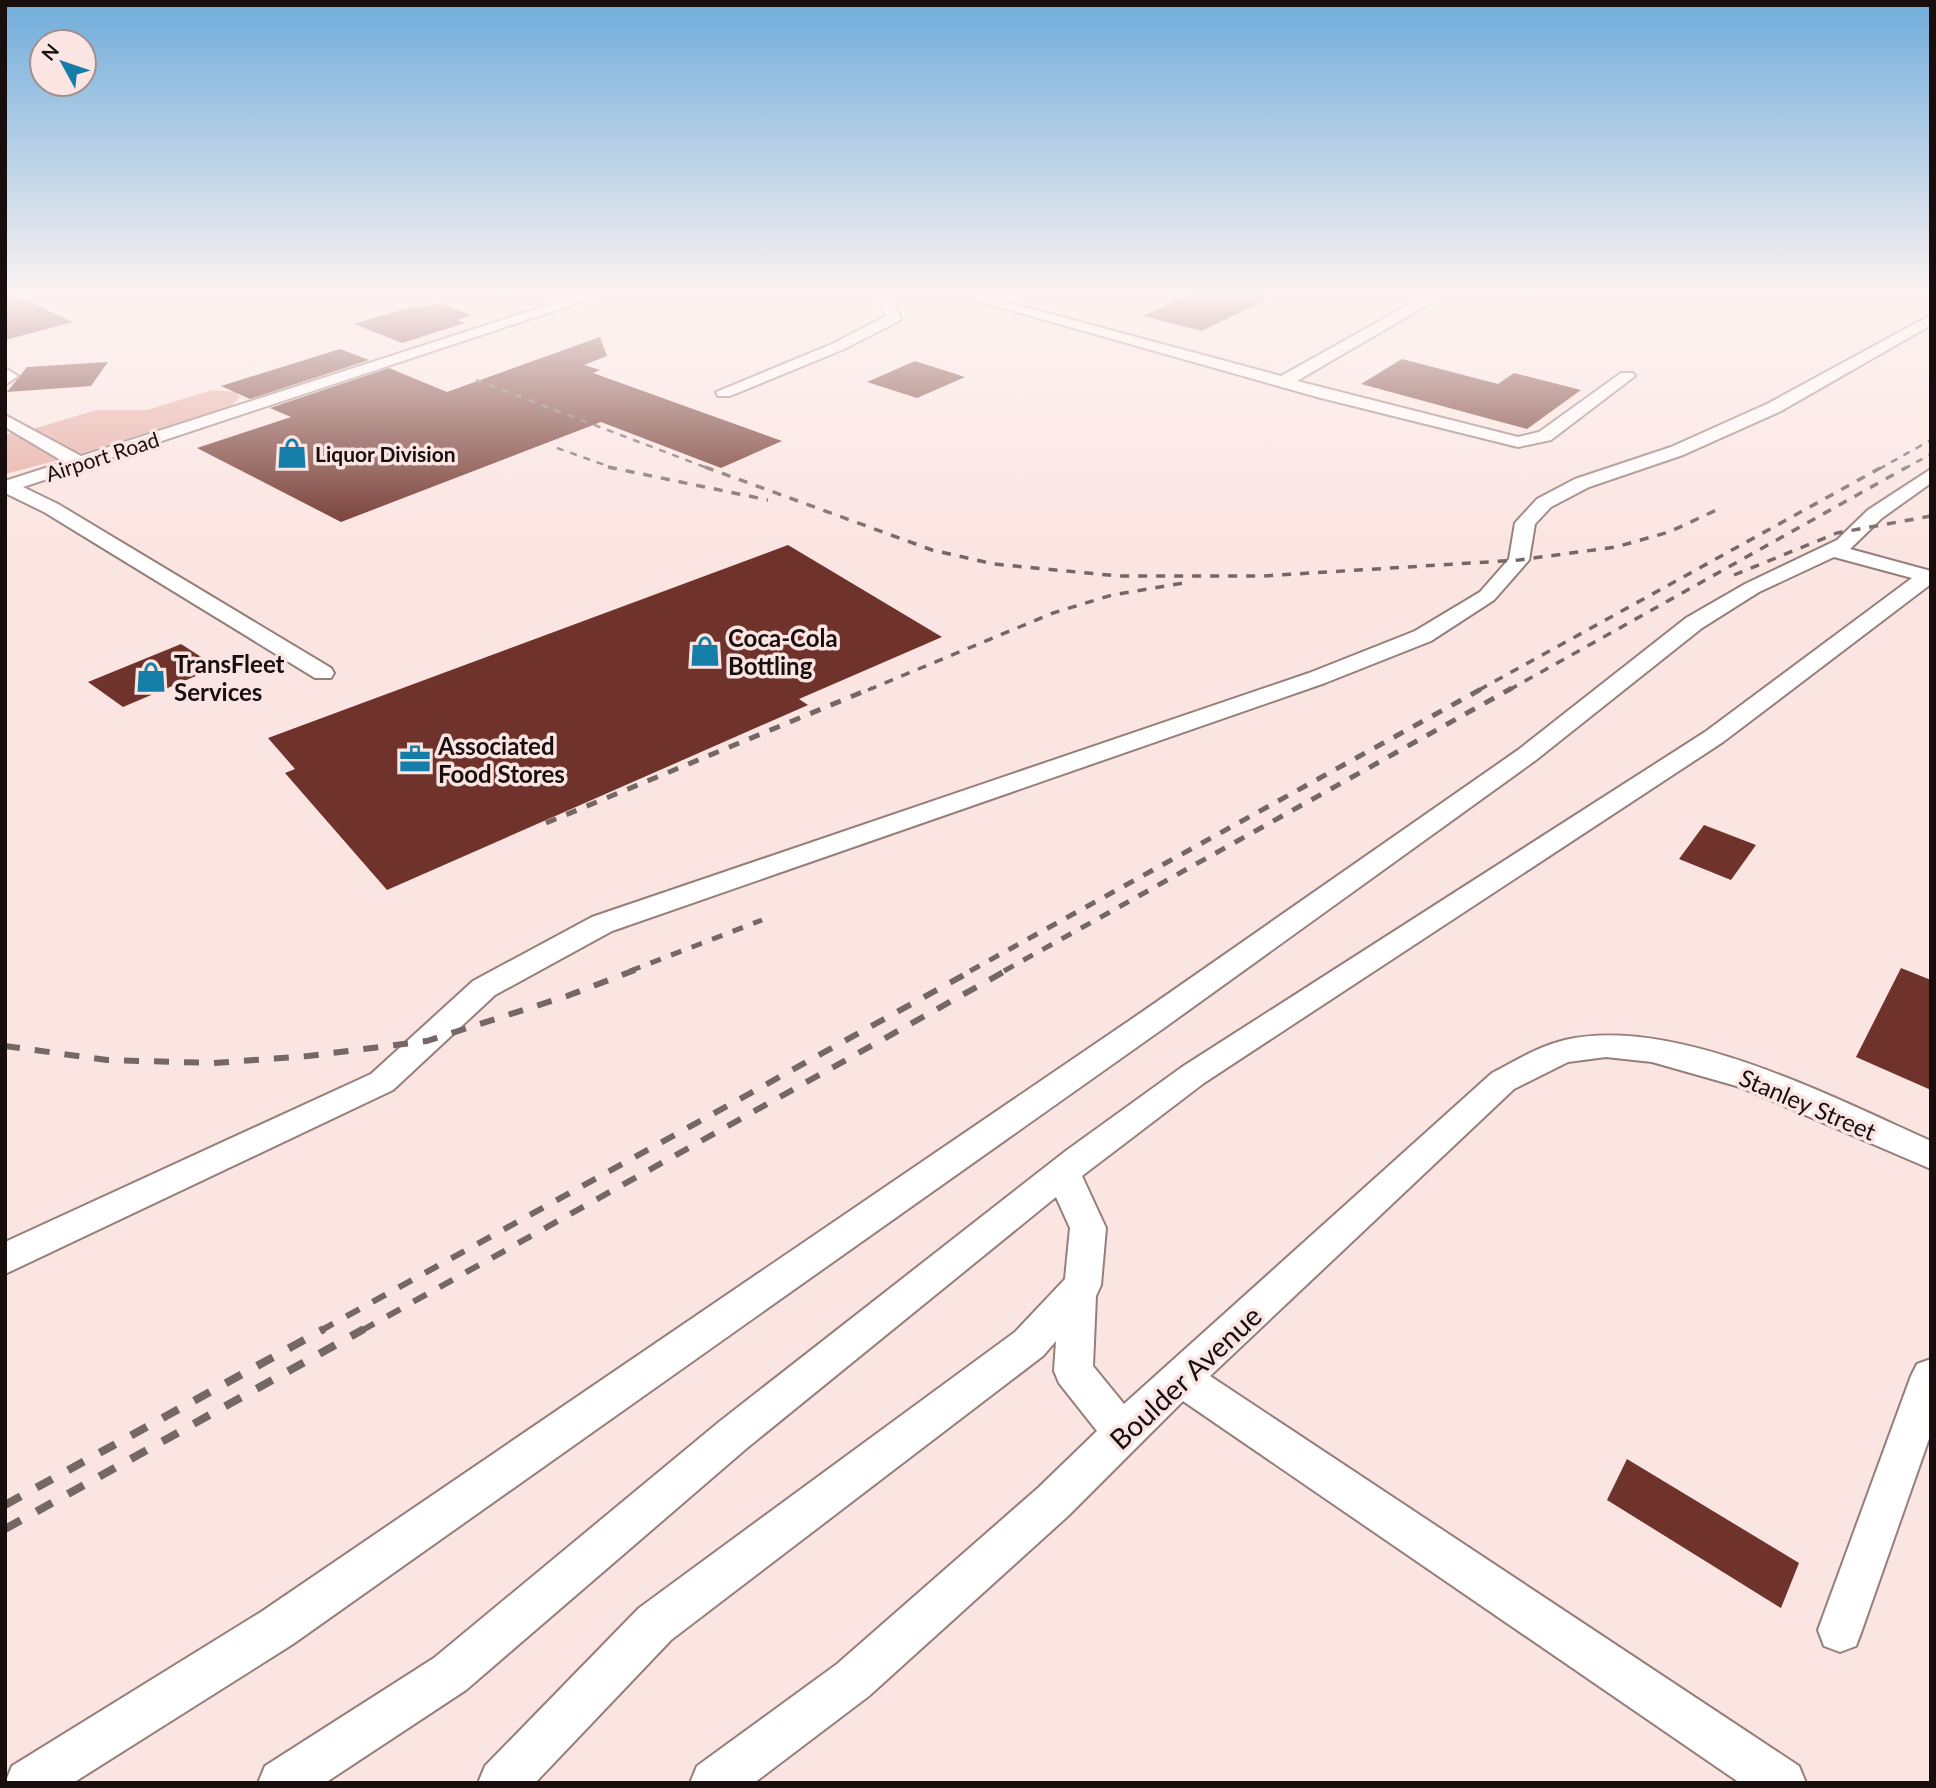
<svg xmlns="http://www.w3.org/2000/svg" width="1936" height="1788" viewBox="0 0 1936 1788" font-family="Lato,sans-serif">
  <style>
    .green { fill: #e6aba2 }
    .building { fill: #70332b }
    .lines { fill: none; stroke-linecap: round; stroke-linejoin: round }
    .minor-casing { stroke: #967e7a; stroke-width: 4 }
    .minor { fill: #fff; fill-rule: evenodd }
    .rail-far4 { stroke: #756765; stroke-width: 2.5; stroke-dasharray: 7 7; stroke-linecap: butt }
    .rail-far3 { stroke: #756765; stroke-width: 3.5; stroke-dasharray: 9 9; stroke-linecap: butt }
    .rail-far2 { stroke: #756765; stroke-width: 5; stroke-dasharray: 11 11; stroke-linecap: butt }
    .rail-far1 { stroke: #756765; stroke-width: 6; stroke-dasharray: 15 15; stroke-linecap: butt }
    .rail { stroke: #756765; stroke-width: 8; stroke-dasharray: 18 18; stroke-linecap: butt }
    .labels { text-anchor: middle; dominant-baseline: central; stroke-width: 7; stroke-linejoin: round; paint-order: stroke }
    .far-poi-label { font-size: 21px; font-weight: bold; fill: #170e0d; stroke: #fbe5e2; text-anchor: start }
    .far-street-label { font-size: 21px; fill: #170e0d; stroke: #fbe5e2 }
    .poi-label { font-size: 24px; font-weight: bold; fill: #170e0d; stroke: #fbe5e2; text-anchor: start }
    .street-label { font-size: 24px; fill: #170e0d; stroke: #fbe5e2 }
    .near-street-label { font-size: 28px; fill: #170e0d; stroke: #fbe5e2 }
  </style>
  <rect width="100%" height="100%" fill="#fbe5e2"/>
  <path class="green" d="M212,390l23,2 5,5 -9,9 -152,48 -46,-25 63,-19h51z
    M13,432l46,28 -54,14v-39z"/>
  <path class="building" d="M5,295h9l59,27 -68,18z
    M1187,295h88l-73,36 -59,-15z
    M438,303l34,12 -15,5 8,3 -63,20 -48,-19 61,-18 6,2z
    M600,337l7,19 -23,9 16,5 -7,3 189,68 -61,27 -120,-46 -260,100 -144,-74 94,-31 -21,-9 119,-40 58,24z
    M340,349l29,11 -119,39 -29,-13z
    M1402,359l96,25 16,-11 67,17 -54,39 -166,-45z
    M915,361l50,16 -48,21 -50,-16z
    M108,362l-17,24 -84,6 20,-25z
    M788,545l154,92 -143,62 9,6 -421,185 -102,-117 10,-4 -27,-31z
    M181,644l36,23 -94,40 -35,-25z
    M1704,825l52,20 -25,35 -52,-21z
    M1901,968l30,12v110l-75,-33z
    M1627,1459l172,104 -18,45 -174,-108z"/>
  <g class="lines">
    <defs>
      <path id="minor" d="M580,295h22l-579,192 35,17 273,164 3,5 -3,5h-16l-271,-166 -39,-19v-12l59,-19 -59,-35v-12l76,41z
        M876,295h14l11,23 -2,3 -57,29 -112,46h-12l-2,-4 116,-48 54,-28z
        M957,295h23l301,81 145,-81h18l-147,86 221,56 21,-5 82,-59h12l2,3 -84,64 -33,7 -201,-50z
        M1931,315v10l-150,86 -98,44 -94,32 -38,20 -16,17 -6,36 -35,40 -63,41 -106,42 -713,248 -117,64 -102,95 -388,184v-32l366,-168 102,-93 119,-64 717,-244 106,-42 65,-39 29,-33 6,-36 22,-24 38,-20 96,-32 98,-44z
        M5,368l13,8 -13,9z
        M1931,469v14l-49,35 -32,31 81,22v13l-208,158 -519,341 -122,93 24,52 -5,57 -5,11 -3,70 31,38 368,-331c23,-12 47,-27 73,-33 109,-25 267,57 366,101v28l-191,-82 -88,-25 -46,-5 -38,5 -54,27 -304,287 589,390 7,17h-66l-557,-382 -115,115 -199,180 -115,87h-64l7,-17 140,-102 201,-176 59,-57 -38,-48 -5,-12 2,-30 -13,15 -372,284 -136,143h-57l7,-17 154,-158 376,-276 50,-53 5,-51 -14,-31 -309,251 -281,242 -141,93h-67l7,-17 169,-108 285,-236 348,-272 115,-83 523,-335 207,-154 -78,-21 -75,35 -57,36 -166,132 -372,268 -871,616 -220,139h-68l7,-17 249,-154 881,-600 376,-262 168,-132 59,-34 92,-44 31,-30z
        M1931,1359v74l-69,197 -6,16 -16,6 -16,-6 -6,-16 93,-254 6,-12z"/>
    </defs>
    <use href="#minor" class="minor-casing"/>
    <use href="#minor" class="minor"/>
    <path class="rail-far4" d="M476,380l234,89
      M557,448l59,21
      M1879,469l52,-29
      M1904,469l27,-15"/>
    <path class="rail-far3" d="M608,467l160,33
      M705,467l227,83 62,14 124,12h145l256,-16 97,-13 53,-15 54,-25
      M1734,575l103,-42 94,-17
      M868,690l185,-77 59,-18 71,-12
      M1479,690l403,-223
      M1509,690l398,-223"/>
    <path class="rail-far2" d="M546,823l326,-135
      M630,971l132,-51
      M970,971l513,-283
      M1004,971l508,-283"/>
    <path class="rail-far1" d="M5,1046l102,14 107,3 94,-7 119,-15 140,-45 68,-26
      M320,1331l653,-361
      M361,1331l646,-361"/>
    <path class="rail" d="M5,1505l319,-176
      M5,1529l359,-200"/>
  </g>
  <linearGradient id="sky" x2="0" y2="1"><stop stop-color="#6facda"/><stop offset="0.54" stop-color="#fdf3f2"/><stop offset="1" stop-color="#fdf3f2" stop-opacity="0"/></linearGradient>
  <rect width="1936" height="545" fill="url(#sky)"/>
  <defs>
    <symbol id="shop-bare" viewBox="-9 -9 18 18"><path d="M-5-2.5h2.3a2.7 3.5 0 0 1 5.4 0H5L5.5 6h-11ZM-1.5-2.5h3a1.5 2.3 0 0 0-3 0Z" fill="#157ea8" stroke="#fbe5e2" stroke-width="2.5" paint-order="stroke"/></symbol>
    <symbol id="office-bare" viewBox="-9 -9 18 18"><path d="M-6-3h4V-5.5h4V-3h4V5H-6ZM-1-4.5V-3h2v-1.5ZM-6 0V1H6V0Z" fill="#157ea8" stroke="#fbe5e2" stroke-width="2.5" paint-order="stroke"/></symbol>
  </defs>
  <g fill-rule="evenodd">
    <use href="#shop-bare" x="270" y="431" width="44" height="44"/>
    <use href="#shop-bare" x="683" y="629" width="44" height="44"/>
    <use href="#shop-bare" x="129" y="655" width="44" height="44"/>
    <use href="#office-bare" x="393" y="737" width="44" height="44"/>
  </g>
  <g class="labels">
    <g class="far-poi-label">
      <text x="315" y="453">Liquor Division</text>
    </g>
    <g class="far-street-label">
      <text transform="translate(102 456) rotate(-18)">Airport Road</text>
    </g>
    <g class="poi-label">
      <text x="728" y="637">Coca-Cola<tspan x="728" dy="28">Bottling</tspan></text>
      <text x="174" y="663">TransFleet<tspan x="174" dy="28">Services</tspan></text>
      <text x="438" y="745">Associated<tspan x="438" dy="28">Food Stores</tspan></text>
    </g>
    <g class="street-label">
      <text transform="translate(1808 1104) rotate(23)">Stanley Street</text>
    </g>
    <g class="near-street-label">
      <text transform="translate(1185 1377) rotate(-43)">Boulder Avenue</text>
    </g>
  </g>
  <rect width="1936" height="1788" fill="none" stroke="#170e0d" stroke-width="14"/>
  <g transform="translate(63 63) rotate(310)"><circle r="33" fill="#fbe5e2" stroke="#a08f8d" stroke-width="2"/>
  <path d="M0-5L12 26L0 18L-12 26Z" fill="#157ea8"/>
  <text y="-10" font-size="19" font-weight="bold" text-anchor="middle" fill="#170e0d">N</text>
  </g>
</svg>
